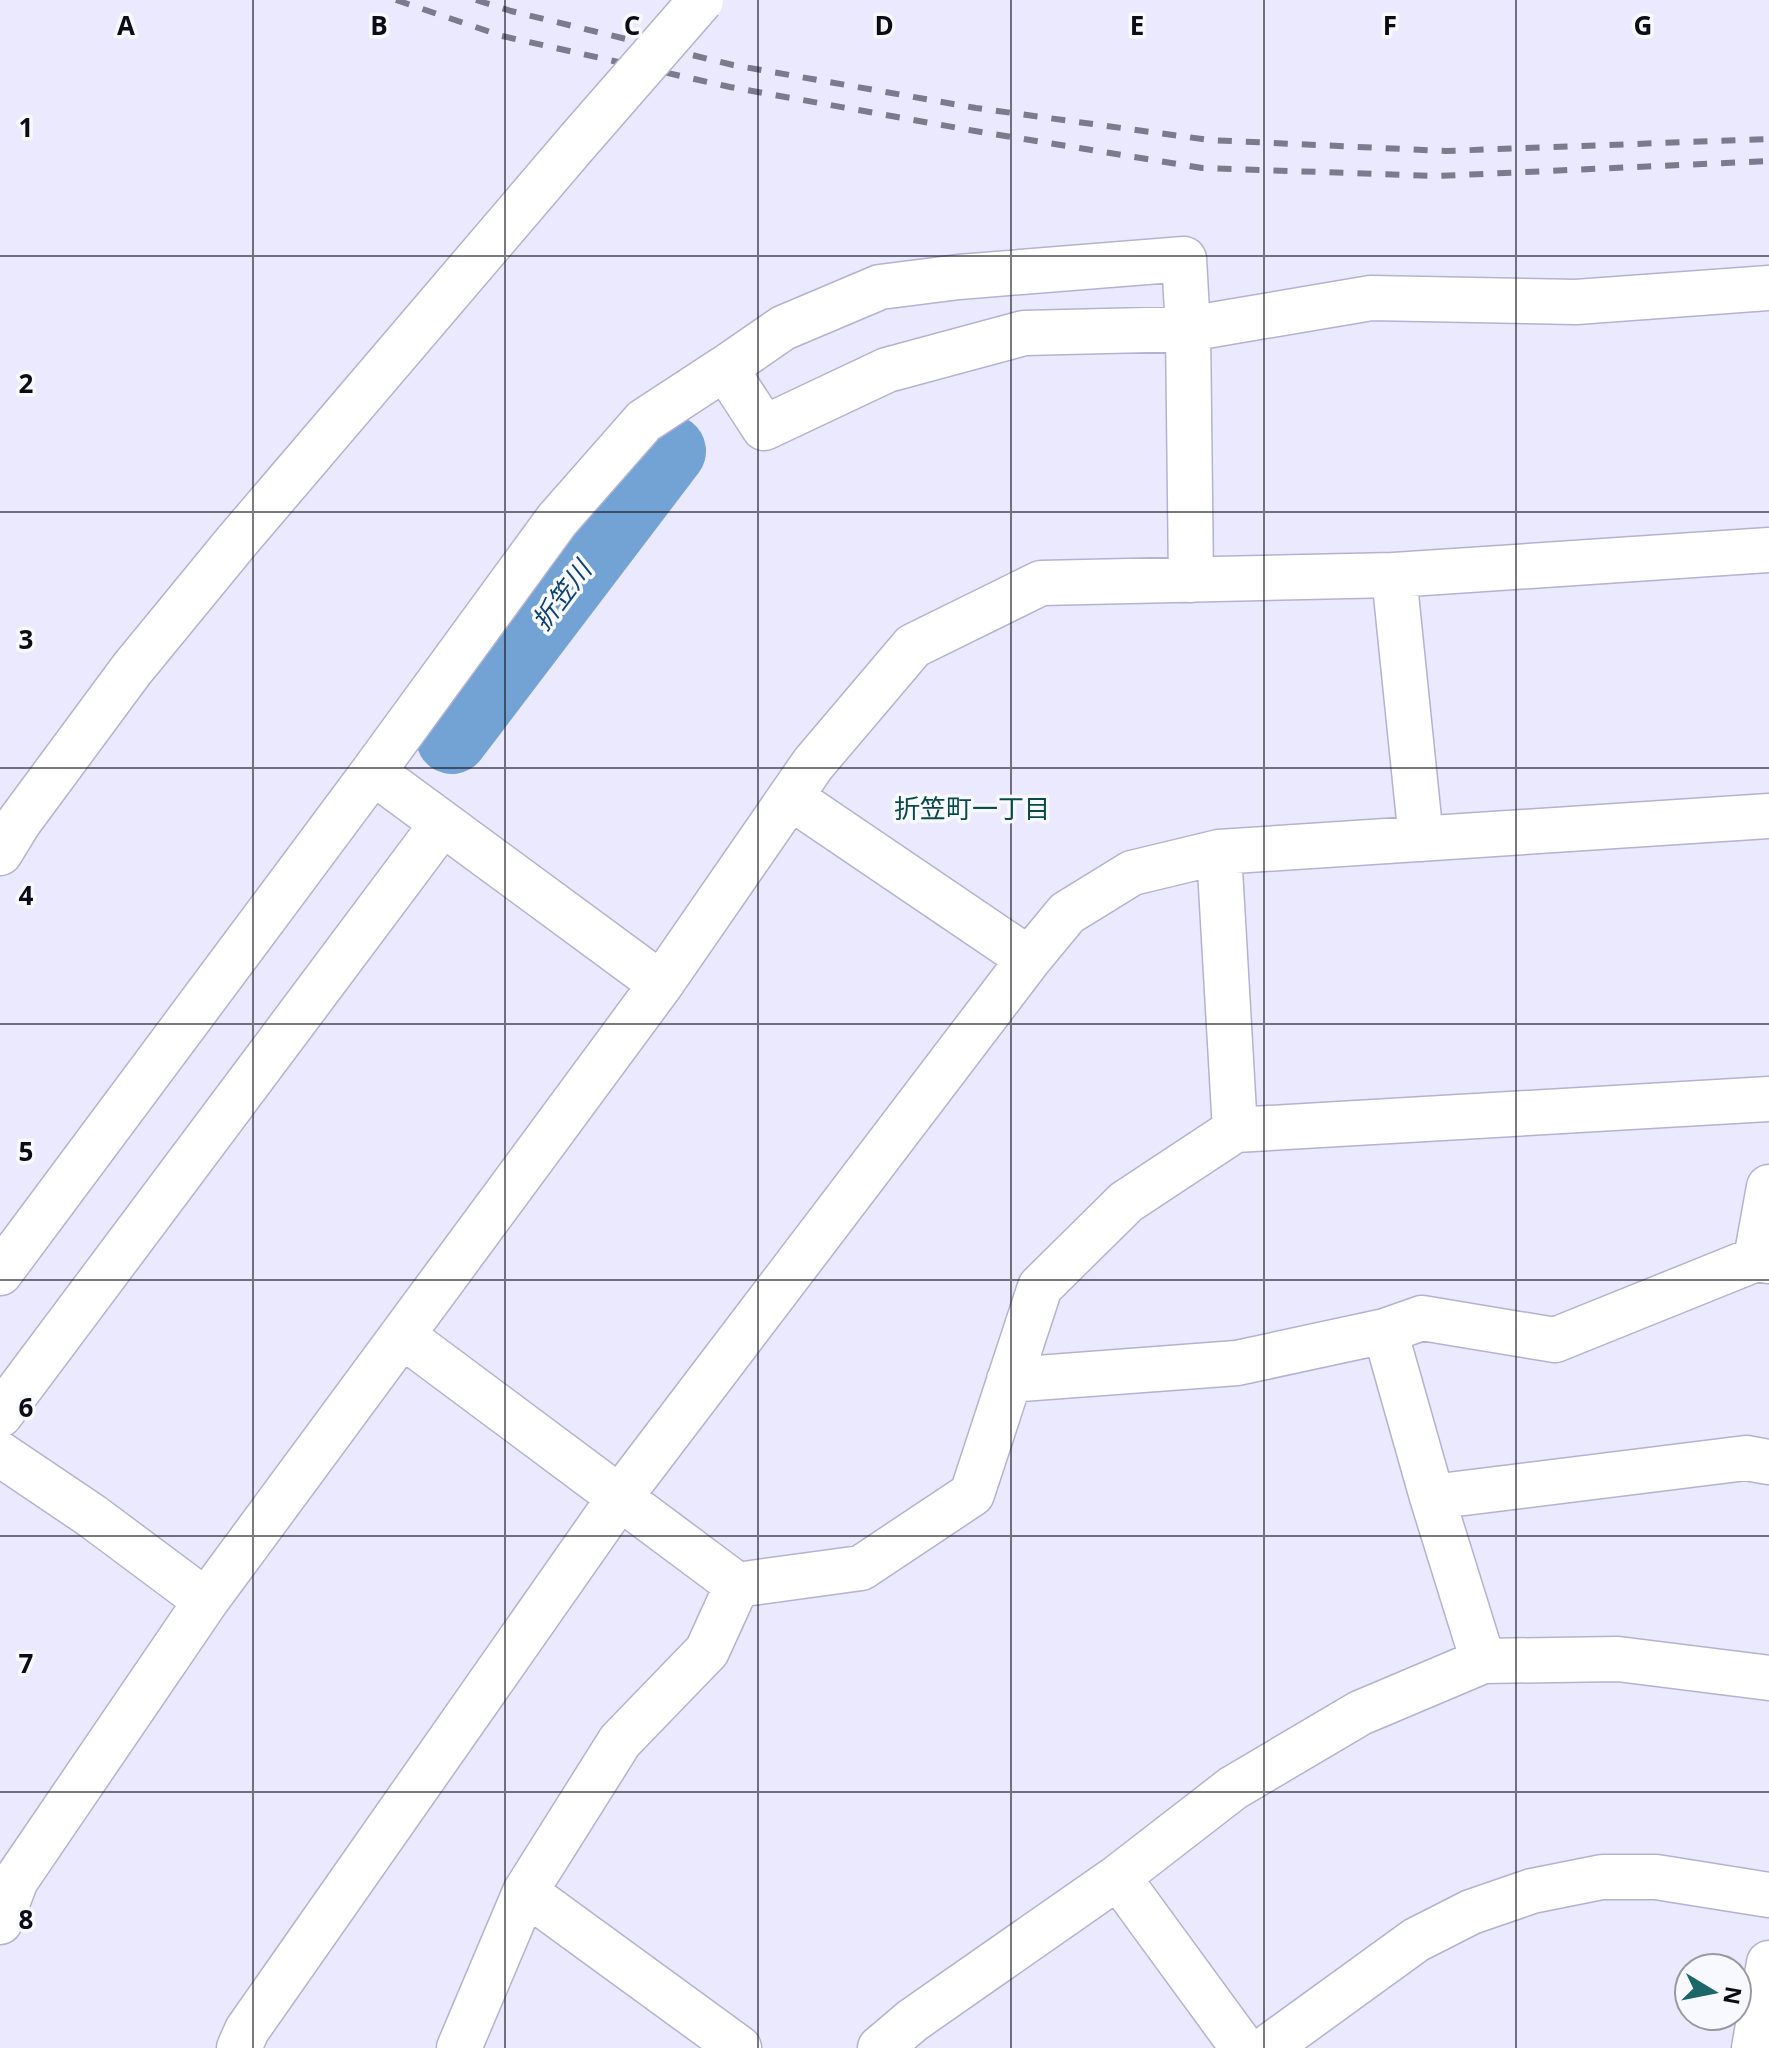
<svg xmlns="http://www.w3.org/2000/svg" width="1769" height="2048" viewBox="0 0 1769 2048" font-family="'Open Sans','Noto Sans JP',sans-serif">
  <style>
    .lines { fill: none; stroke-linecap: round; stroke-linejoin: round }
    .river { stroke: #73a3d5; stroke-width: 72 }
    .minor-casing { stroke: #b3b2d2; stroke-width: 47 }
    .minor { stroke: #fff; stroke-width: 44 }
    .rail { stroke: #7c7b8b; stroke-width: 6; stroke-dasharray: 14 14; stroke-linecap: butt }
    .minor-bridge-casing { stroke: #b3b2d2; stroke-width: 47; stroke-linecap: butt }
    .minor-bridge { stroke: #fff; stroke-width: 44 }
    .grid { fill: none; stroke: #0c0b16; stroke-width: 2; stroke-opacity: 0.55 }
    .labels { text-anchor: middle; dominant-baseline: central; stroke-width: 7; stroke-linejoin: round; paint-order: stroke }
    .water-label { font-size: 26px; font-style: italic; fill: #0d4371; stroke: #f8f8ff }
    .neighbourhood-label { font-size: 26px; fill: #084a49; stroke: #f8f8ff }
    .grid-label { font-size: 26px; text-anchor: middle; font-weight: bold; fill: #0c0b16; stroke: #f8f8ff; stroke-width: 7; stroke-linejoin: round; paint-order: stroke }
  </style>
  <rect width="100%" height="100%" fill="#eae9fd"/>
  <g class="lines">
    <path class="river" d="M452,738l218,-287"/>
    <defs>
      <path id="minor" d="M725,368l39,60 123,-58 137,-37 164,-4 183,-31 205,4 193,-14
        M1394,575l27,264
        M373,772l288,212
        M790,797l239,162
        M1219,852l16,278
        M0,853l19,-31 113,-153 105,-128 342,-401
        M1756,1259l13,-72
        M0,1273l373,-501 184,-252 87,-99 81,-53 58,-40 97,-41 79,-10 225,-18 4,70 3,251
        M1385,1331l47,166 51,164
        M403,1336l334,249
        M1009,1380l228,-17 148,-32 37,-13 133,22 201,-81 13,2
        M0,1415l442,-591
        M0,1454l92,62 114,85
        M1432,1497l314,-39 23,4
        M1118,1877l125,171
        M525,1892l214,156
        M0,1922l16,-42 190,-279 455,-617 152,-220 100,-118 128,-63 353,-8 375,-25
        M239,2048l8,-18 373,-533 409,-538 38,-46 65,-40 87,-21 550,-36
        M459,2048l66,-156 95,-151 87,-90 30,-66 124,-17 111,-74 68,-207 86,-85 109,-72 534,-31
        M880,2048l33,-28 205,-143 115,-89 127,-75 123,-52 135,-2 151,19
        M1267,2048l149,-108 55,-28 61,-21 70,-14h54l113,18
        M1754,2048l15,-85"/>
    </defs>
    <use href="#minor" class="minor-casing"/>
    <use href="#minor" class="minor"/>
    <path class="rail" d="M396,0l106,36 228,51 245,44 227,37 235,8 332,-15
      M476,0l35,11 222,54 243,43 233,32 237,11 323,-12"/>
    <defs>
      <path id="minor-bridge" d="M579,140l122,-140"/>
    </defs>
    <use href="#minor-bridge" class="minor-bridge-casing"/>
    <use href="#minor-bridge" class="minor-bridge"/>
  </g>
  <path class="grid" d="M253,0v2048M505,0v2048M758,0v2048M1011,0v2048M1264,0v2048M1516,0v2048M0,256h1769M0,512h1769M0,768h1769M0,1024h1769M0,1280h1769M0,1536h1769M0,1792h1769"/>
  <g class="labels">
    <g class="water-label">
      <text transform="translate(561 595) rotate(-53)">折笠川</text>
    </g>
    <g class="neighbourhood-label">
      <text x="972" y="808">折笠町一丁目</text>
    </g>
  </g>
  <g class="grid-label">
    <text x="126" y="35">A</text>
    <text x="379" y="35">B</text>
    <text x="632" y="35">C</text>
    <text x="884" y="35">D</text>
    <text x="1137" y="35">E</text>
    <text x="1390" y="35">F</text>
    <text x="1643" y="35">G</text>
    <text x="26" y="137">1</text>
    <text x="26" y="393">2</text>
    <text x="26" y="649">3</text>
    <text x="26" y="905">4</text>
    <text x="26" y="1161">5</text>
    <text x="26" y="1417">6</text>
    <text x="26" y="1673">7</text>
    <text x="26" y="1929">8</text>
  </g>
  <g transform="translate(1713 1992) rotate(100)"><circle r="38" fill="#f8f8ff" stroke="#9a99a2" stroke-width="2"/>
  <path d="M0-6L14 30L0 20L-14 30Z" fill="#1a6867"/>
  <text y="-12" font-size="22" font-weight="bold" text-anchor="middle" fill="#0c0b16">N</text>
  </g>
</svg>
